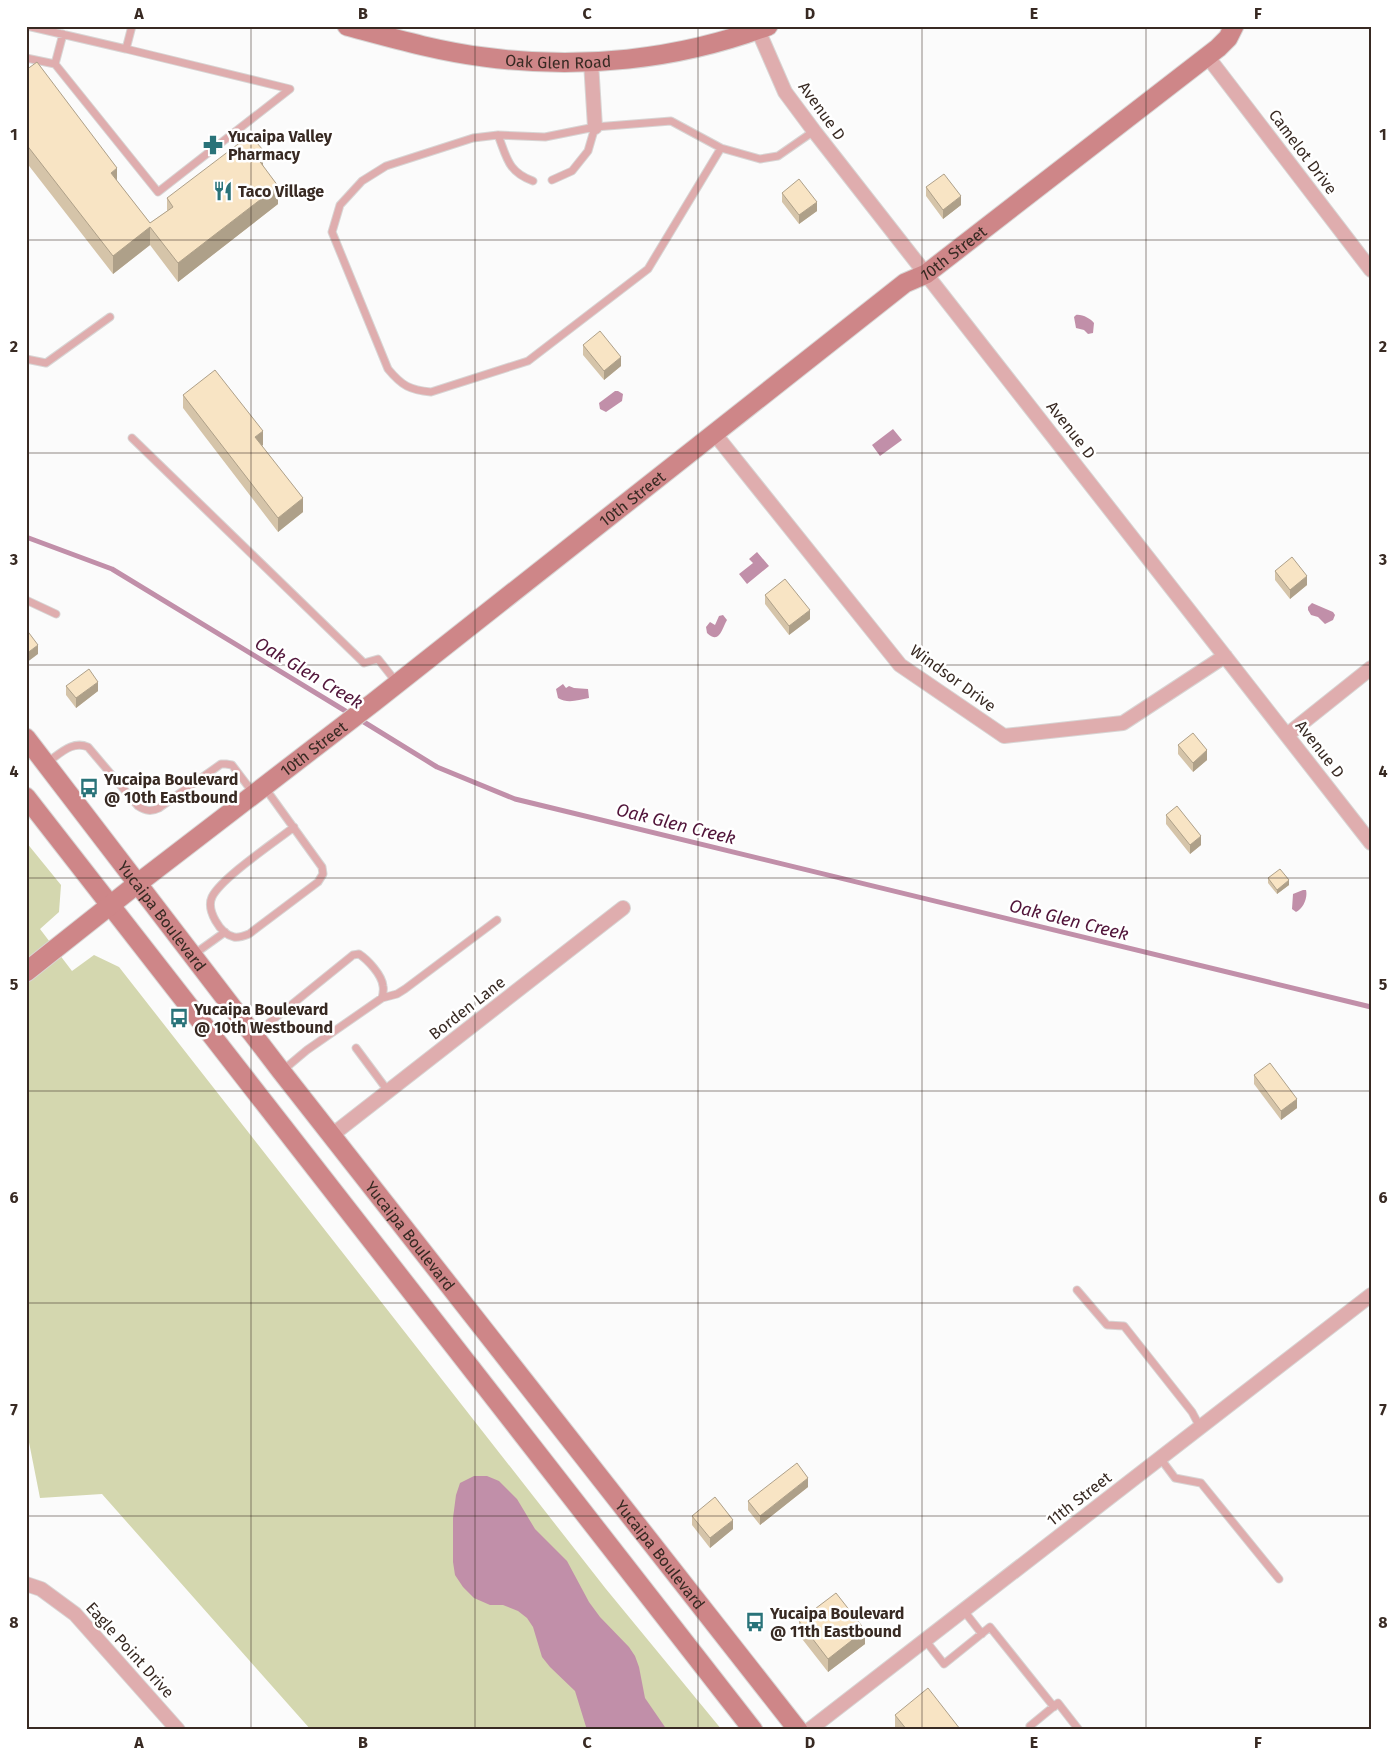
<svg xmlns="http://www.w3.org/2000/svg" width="1397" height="1756" viewBox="0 0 1397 1756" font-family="'Fira Sans',sans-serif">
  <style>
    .green { fill: #d4d7af }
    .water { fill: #c18fa9 }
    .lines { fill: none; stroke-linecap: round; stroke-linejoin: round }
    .stream { stroke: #c18fa9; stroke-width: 5 }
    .lane-casing { stroke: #d8d5d4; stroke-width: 9 }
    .street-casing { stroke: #d8d5d4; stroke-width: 16 }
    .secondary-casing { stroke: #d8d5d4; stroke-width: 21 }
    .lane { stroke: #dfadae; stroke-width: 7 }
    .street { stroke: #dfadae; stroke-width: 14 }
    .secondary { stroke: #ce8688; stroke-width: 19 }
    .wall { fill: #d5c4a9 }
    .shaded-wall { fill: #aea089 }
    .building { fill: #f8e4c4; stroke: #aea089 }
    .grid { fill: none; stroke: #382a23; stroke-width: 1; stroke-opacity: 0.55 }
    .labels { text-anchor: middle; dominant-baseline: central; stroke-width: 5; stroke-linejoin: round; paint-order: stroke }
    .street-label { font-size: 16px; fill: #382a23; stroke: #fff }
    .poi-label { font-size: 16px; font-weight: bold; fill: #382a23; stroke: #fff; text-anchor: start }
    .water-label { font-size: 18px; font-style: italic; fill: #51153a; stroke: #fff }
    .neatline { fill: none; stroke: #382a23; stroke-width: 2 }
    .grid-label { font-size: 16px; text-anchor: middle; font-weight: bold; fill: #382a23 }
  </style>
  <rect width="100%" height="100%" fill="#fbfbfb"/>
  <path class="green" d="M26,842l35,43 -2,27 -19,17 32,42 22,-16 25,12 487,622 116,141h-411l-209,-236 -62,4 -14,-71z"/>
  <path class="water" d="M1076,315c6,-1 15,4 18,8l-1,10 -5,1 -4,-4 -8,-2 -2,-11z
    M615,391h3l5,3 -1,7 -16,11 -6,-3 -1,-6z
    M893,429l9,11 -22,16 -8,-11z
    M757,552l12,14 -22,18 -8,-10 14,-11 -4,-4z
    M1312,603l21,9 2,3 -2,5 -8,4 -7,-7 -7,-2 -3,-5v-3z
    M723,615l4,5c-5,8 -7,25 -20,13l-1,-6 4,-5 5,3 4,-9z
    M563,684l3,4 3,-2 5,2 14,1 1,9c-11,2 -21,6 -31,0l-2,-9z
    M1303,890h3c2,8 -3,19 -10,22l-4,-3 1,-15z
    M474,1476h13l12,5 18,18 18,30 32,32 22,41 11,15 29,30 6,9 4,11 6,31 22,32h-80l-12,-39 -25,-24 -8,-10 -9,-30 -6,-9 -9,-7 -15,-6h-13l-16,-7 -11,-11 -8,-12 -2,-13v-44l3,-23 4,-12z"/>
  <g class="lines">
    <path class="stream" d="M26,537l86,32 240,146
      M359,719l78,48 78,32 856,208"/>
    <defs>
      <path id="lane" d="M27,26l99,23
        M26,58l29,6 103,128 132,-103 -164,-40 6,-23
        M55,64l8,-30
        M498,135c9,23 10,37 35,46
        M721,148l-73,121 -120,92 -97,31c-21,-2 -29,-6 -43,-23l-56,-137 8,-27 22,-24 24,-15 87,-28 25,-3 47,2 50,-10 76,-6 50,27 39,11 18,-3 36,-25
        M552,180l20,-9 16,-20 7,-24
        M26,359l20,4 64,-46
        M132,438l232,225 14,-4 19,24
        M26,600l30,14
        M46,763c14,-9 26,-23 42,-16l50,59c8,5 13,6 21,2l62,-44h5l6,1 22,29
        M265,788l57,79 1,7 -5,8 -69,52c-5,2 -10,4 -15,3 -14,-3 -28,-27 -22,-40 9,-19 63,-55 82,-70
        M193,955l32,-23
        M254,1035l99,-80 6,-1c9,6 23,21 24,32 1,4 0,8 -1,12
        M356,1048l32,43
        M282,1071l25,-21 75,-52 15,-4 8,-5 92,-69
        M1077,1290l30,35 17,1 68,86 8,15
        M1160,1458l15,20 26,5 78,96
        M964,1611l18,23
        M925,1640l19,24 46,-37 64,80
        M1033,1730l-3,-4 28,-23 21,27"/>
      <path id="street" d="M758,30l27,62 29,39 557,712
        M1207,56l164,214
        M591,62l4,65
        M714,433l186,232 104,71 119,-13 102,-67
        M1287,735l84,-67
        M332,1135l291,-227
        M26,1584l15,5 34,25 103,116
        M809,1730l562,-435"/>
      <g id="secondary">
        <path id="s1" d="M347,26c45,12 90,25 137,31 95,13 194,3 284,-31"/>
        <path id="s2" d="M26,738l255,333 517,659"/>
        <path d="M26,797l727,933"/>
        <path id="s3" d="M26,972l111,-88 237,-182 531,-419 21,-9 292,-226 10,-10 6,-12"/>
      </g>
    </defs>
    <use href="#lane" class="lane-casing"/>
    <use href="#street" class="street-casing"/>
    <use href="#secondary" class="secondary-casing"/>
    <use href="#lane" class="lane"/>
    <use href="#street" class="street"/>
    <use href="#secondary" class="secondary"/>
  </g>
  <path class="wall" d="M26,70l91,111 33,42 17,-12v-13l96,-33 15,39 -100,78 -28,-37 -37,29 -87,-112z
    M926,187l35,18 -18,14 -17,-23z
    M782,193l35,18 -18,13 -17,-22z
    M583,345l38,21 -17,14 -21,-25z
    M183,395l80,50 -2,1 42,66 -25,20 -95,-124z
    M1275,571l32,14 -17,14 -15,-19z
    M765,595l45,24 -21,16 -24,-31z
    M66,686l32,5 -22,17 -10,-13z
    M1178,745l29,15 -14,12 -15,-18z
    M1166,815l35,30 -11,9 -24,-30z
    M1268,878l21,7 -12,9 -9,-11z
    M1254,1075l43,33 -16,12 -27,-36z
    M808,1487l-48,38 -12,-15v-9z
    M692,1516l41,13 -23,19 -18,-23z
    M799,1621l66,23 -37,28 -29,-37z
    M895,1715l65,15h-64l-1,-2z"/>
  <path class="shaded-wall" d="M263,150v18l-8,-13z
    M117,168v18l-6,-13z
    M278,186v18l-100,78v-19z
    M961,196v9l-18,14v-9z
    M817,202v9l-18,13v-9z
    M150,227v18l-37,29v-18z
    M621,357v9l-17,14v-9z
    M263,431v14l-8,6v-14z
    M303,498v14l-25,20v-14z
    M1307,576v9l-17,14v-9z
    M810,610v9l-21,16v-9z
    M38,645v9l-12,9v-9z
    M98,682v9l-22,17v-10z
    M1207,750v10l-14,12v-9z
    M1201,836v9l-11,9v-9z
    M1289,880v5l-12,9v-4z
    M1297,1099v9l-16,12v-9z
    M808,1478v9l-48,38v-9z
    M733,1520v9l-23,19v-10z
    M865,1630v14l-37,28v-13z"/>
  <path class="building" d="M37,62l80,106 -6,5 39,50 23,-16 -6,-9 83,-63 13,15 -8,5 23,31 -100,77 -28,-36 -37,29 -87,-112v-74z
    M944,174l17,22 -18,14 -17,-23z
    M799,179l18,23 -18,13 -17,-22z
    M600,331l21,26 -17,14 -21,-26z
    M215,370l48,61 -8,6 48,61 -25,20 -95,-123z
    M1292,557l15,19 -17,14 -15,-19z
    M785,579l25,31 -21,16 -24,-31z
    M26,629l12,16 -12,9z
    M89,669l9,13 -22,16 -10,-12z
    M1193,733l14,17 -14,13 -15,-18z
    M1177,806l24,30 -11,9 -24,-30z
    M1280,869l9,11 -12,10 -9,-12z
    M1270,1063l27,36 -16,12 -27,-36z
    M797,1463l11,15 -48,38 -12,-15z
    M715,1497l18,23 -23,18 -18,-22z
    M836,1593l29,37 -37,29 -29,-38z
    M928,1688l32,41 -2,1h-51l-12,-15z"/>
  <path class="grid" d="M251,26v1704M475,26v1704M698,26v1704M922,26v1704M1146,26v1704M26,240h1345M26,453h1345M26,665h1345M26,878h1345M26,1091h1345M26,1303h1345M26,1516h1345"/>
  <defs>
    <symbol id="pharmacy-bare" viewBox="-9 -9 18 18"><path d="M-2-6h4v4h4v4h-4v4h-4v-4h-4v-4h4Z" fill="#297379" stroke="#fff" stroke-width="2.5" paint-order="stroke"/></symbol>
    <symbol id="restaurant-bare" viewBox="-9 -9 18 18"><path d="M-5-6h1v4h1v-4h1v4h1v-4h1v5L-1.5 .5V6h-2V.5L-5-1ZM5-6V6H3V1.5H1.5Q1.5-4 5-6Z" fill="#297379" stroke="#fff" stroke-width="2.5" paint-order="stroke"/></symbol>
    <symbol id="bus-bare" viewBox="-9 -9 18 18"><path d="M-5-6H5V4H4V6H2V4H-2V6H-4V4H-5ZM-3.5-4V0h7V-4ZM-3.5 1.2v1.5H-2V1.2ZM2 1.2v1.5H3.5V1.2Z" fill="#297379" stroke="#fff" stroke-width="2.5" paint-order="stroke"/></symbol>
  </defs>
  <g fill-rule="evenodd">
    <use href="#pharmacy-bare" x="199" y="131" width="28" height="28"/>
    <use href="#restaurant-bare" x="209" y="177" width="28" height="28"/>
    <use href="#bus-bare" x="75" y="774" width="28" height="28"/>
    <use href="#bus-bare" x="165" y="1004" width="28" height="28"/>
    <use href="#bus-bare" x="741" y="1608" width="28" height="28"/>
  </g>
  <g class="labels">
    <g class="street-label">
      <text stroke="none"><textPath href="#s1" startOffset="215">Oak Glen Road</textPath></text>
      <text transform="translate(822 111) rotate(54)">Avenue D</text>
      <text transform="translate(1303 152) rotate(53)">Camelot Drive</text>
      <text stroke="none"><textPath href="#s3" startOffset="1174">10th Street</textPath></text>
      <text transform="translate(1071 430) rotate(52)">Avenue D</text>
      <text stroke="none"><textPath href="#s3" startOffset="769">10th Street</textPath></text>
      <text transform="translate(953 678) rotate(36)">Windsor Drive</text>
      <text stroke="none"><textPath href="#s3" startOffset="364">10th Street</textPath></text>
      <text transform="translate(1320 749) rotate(52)">Avenue D</text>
      <text stroke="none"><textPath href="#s2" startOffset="224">Yucaipa Boulevard</textPath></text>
      <text transform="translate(467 1008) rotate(-38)">Borden Lane</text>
      <text stroke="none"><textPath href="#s2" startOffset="629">Yucaipa Boulevard</textPath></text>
      <text transform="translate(1079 1499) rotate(-38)">11th Street</text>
      <text stroke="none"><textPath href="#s2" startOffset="1034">Yucaipa Boulevard</textPath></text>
      <text transform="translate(130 1650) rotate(48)">Eagle Point Drive</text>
    </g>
    <g class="poi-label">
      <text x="228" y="136">Yucaipa Valley<tspan x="228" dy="18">Pharmacy</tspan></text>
      <text x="238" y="191">Taco Village</text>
      <text x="104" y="779">Yucaipa Boulevard<tspan x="104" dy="18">@ 10th Eastbound</tspan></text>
      <text x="194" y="1009">Yucaipa Boulevard<tspan x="194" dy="18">@ 10th Westbound</tspan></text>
      <text x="770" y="1613">Yucaipa Boulevard<tspan x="770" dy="18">@ 11th Eastbound</tspan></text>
    </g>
    <g class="water-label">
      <text transform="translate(309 673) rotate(31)">Oak Glen Creek</text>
      <text transform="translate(676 824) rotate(14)">Oak Glen Creek</text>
      <text transform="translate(1069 920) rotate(14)">Oak Glen Creek</text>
    </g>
  </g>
  <rect width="1397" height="1756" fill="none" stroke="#ffffff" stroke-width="55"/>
  <rect x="28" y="28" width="1342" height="1700" class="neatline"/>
  <g class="grid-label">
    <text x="139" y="19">A</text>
    <text x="363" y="19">B</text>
    <text x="587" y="19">C</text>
    <text x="810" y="19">D</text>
    <text x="1034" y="19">E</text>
    <text x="1258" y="19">F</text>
    <text x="14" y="140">1</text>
    <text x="1383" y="140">1</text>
    <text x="14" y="352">2</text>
    <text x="1383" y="352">2</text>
    <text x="14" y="565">3</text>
    <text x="1383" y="565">3</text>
    <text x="14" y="777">4</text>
    <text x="1383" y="777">4</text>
    <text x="14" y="990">5</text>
    <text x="1383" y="990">5</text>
    <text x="14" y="1203">6</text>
    <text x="1383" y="1203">6</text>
    <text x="14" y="1415">7</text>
    <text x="1383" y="1415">7</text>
    <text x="14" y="1628">8</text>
    <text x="1383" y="1628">8</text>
    <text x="139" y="1748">A</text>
    <text x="363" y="1748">B</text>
    <text x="587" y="1748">C</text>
    <text x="810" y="1748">D</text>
    <text x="1034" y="1748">E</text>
    <text x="1258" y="1748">F</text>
  </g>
</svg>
